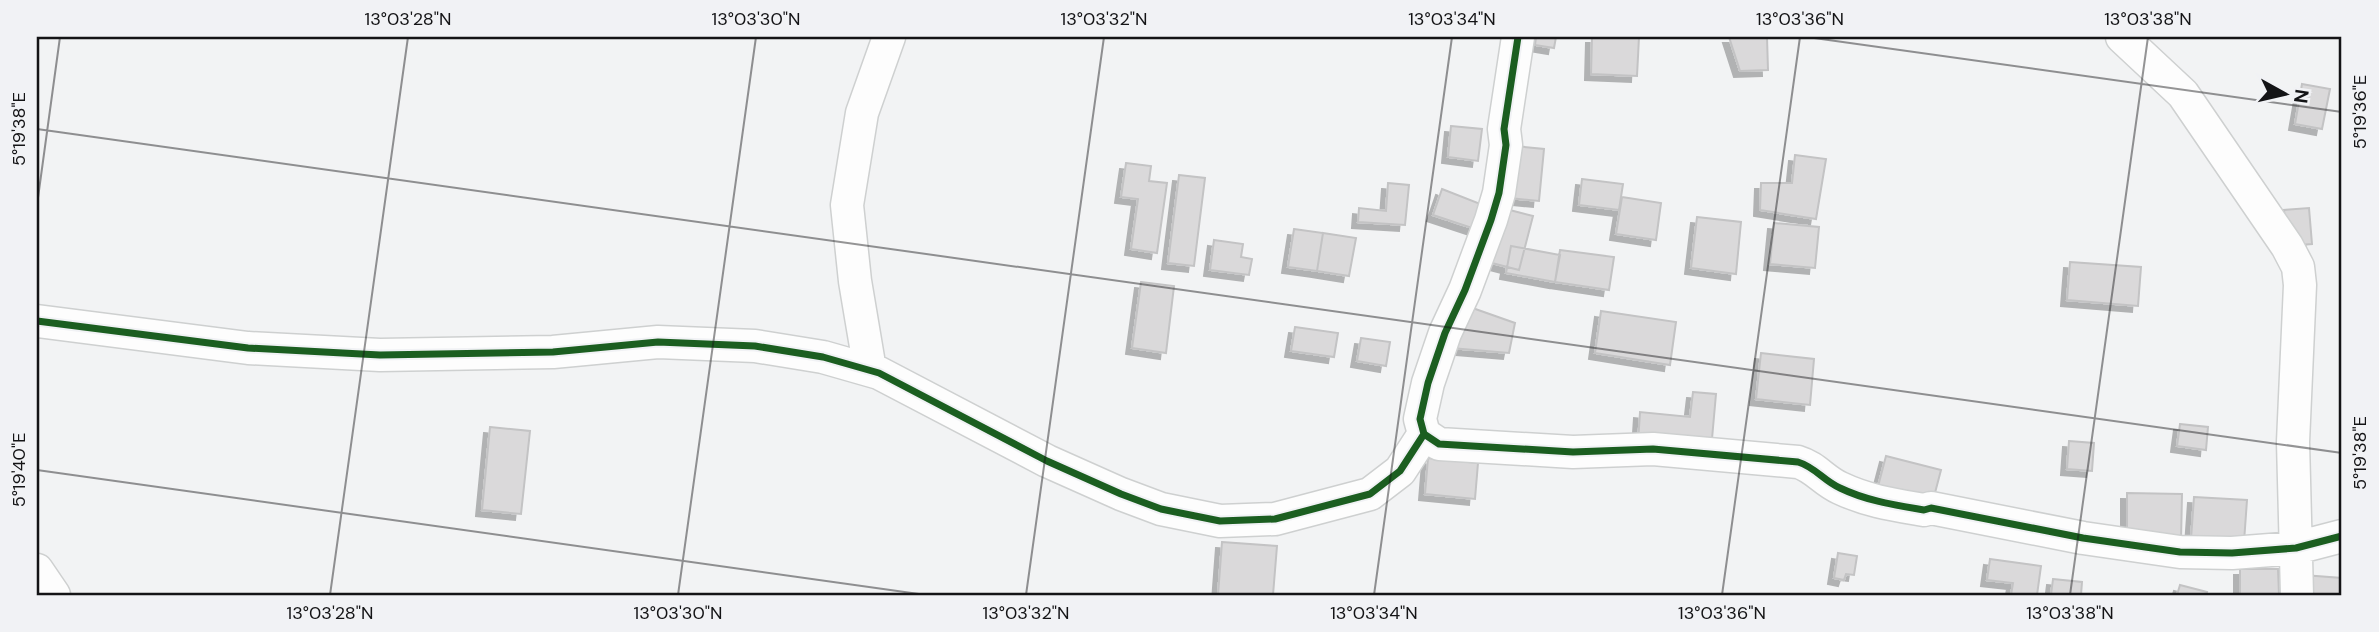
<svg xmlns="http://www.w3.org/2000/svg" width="2379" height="632" viewBox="0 0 2379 632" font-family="'DM Sans',sans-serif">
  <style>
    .building { fill: #dad9da; stroke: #c3c3c4; stroke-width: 2; filter: url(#shadow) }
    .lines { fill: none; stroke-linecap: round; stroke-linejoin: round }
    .street-casing { stroke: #ced0d0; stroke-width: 35 }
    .street { stroke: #fdfdfd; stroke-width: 32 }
    .cycleway-casing { stroke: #f1f2f5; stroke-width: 11 }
    .cycleway { stroke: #1b5e20; stroke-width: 7 }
    .ticks { fill: none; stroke: #141416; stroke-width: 2; stroke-opacity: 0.45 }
    .neatline { fill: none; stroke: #141416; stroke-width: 2.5 }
    .ticks-label { font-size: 18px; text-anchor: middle; fill: #141416 }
  </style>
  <defs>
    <filter id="shadow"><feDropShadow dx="-6" dy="6" stdDeviation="0" flood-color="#0004"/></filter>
  </defs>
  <rect width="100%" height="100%" fill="#f2f3f4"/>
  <path class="building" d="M1536,37h20l-2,11 -19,-3z
    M1592,37h47l-2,39 -46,-2z
    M1729,37h38l1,33 -28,1z
    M2302,84l28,5 -8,40 -27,-5z
    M1451,126l31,3 -4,32 -30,-4z
    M1506,145l38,4 -5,52 -39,-4z
    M1795,155l31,4 -10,60 -56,-9 1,-27h31z
    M1126,163l25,3 -2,15 18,2 -10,70 -26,-4 7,-50 -17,-2z
    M1179,175l26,3 -11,88 -26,-3z
    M1582,179l41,5 -4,26 -40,-5z
    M1388,183l21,2 -4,40 -47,-3 1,-14 27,3z
    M1442,189l41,16 -8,24 -42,-14z
    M1622,197l39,6 -5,37 -40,-6z
    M1502,208l31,8 -14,54 -31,-8z
    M2309,208l3,36 -25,2 -3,-36z
    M1697,217l44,5 -5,52 -45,-6z
    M1774,223l45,4 -4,41 -45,-4z
    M1294,229l29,4 -6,38 -29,-4z
    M1323,233l33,5 -7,38 -32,-5z
    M1214,240l29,4 -2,13 11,2 -3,16 -39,-5z
    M1511,246l49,9 -5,27 -49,-9z
    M1560,250l54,7 -5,33 -54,-8z
    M2070,262l71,5 -3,39 -71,-6z
    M1141,282l33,4 -8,67 -34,-5z
    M1464,305l51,18 -6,30 -58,-5z
    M1601,311l75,11 -6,43 -75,-12z
    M1295,327l43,6 -4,24 -43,-6z
    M1361,338l29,4 -4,24 -29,-5z
    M1761,353l53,6 -4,46 -54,-6z
    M1693,392l23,2 -5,56 -73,-7 2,-31 50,5z
    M2180,424l28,3 -2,23 -29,-4z
    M490,427l40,4 -9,83 -39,-4z
    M2069,441l25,2 -2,28 -25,-2z
    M1886,456l55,14 -10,38 -55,-14z
    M1428,458l50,5 -3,36 -50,-5z
    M2127,493l55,1 -1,47 -54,-2z
    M2194,497l53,3 -3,42 -53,-3z
    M1222,542l55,4 -4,49h-55z
    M1838,553l19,3 -3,19 -8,-1 -2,6 -10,-2z
    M1990,559l51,7 -4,29h-26l2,-12 -26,-3z
    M2240,569h38l1,26h-39z
    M2303,575l39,3v17h-40z
    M2053,579l29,3 -1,13h-30z
    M2180,585l27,7 -1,3h-29z"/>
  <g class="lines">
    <defs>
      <path id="street" d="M1518,37l-14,92 2,16 -7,48 -8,27 -26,70 -20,43 -17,50 -8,36 4,15 15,10 134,8 80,-3 145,13c17,5 26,19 42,26 27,13 55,17 84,22l7,-2 152,30 97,14 52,1 64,-5 46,-12
        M2122,37l61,57 104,152 11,21 2,18 -7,157 4,153
        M37,321l211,27 132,7 173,-3 105,-10 97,4 68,11 56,16 168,88 74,33 40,15 59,12 55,-2 95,-25 30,-23 24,-37
        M870,370l-15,-89 -8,-76 15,-92 27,-76
        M37,570l17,25"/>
    </defs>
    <use href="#street" class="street-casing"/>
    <use href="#street" class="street"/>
    <defs>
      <path id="cycleway" d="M1518,37l-14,92 2,16 -7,48 -8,27 -26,70 -20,43 -17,50 -8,36 4,15 15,10 134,8 80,-3 145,13c17,5 26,19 42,26 27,13 55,17 84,22l7,-2 152,30 97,14 52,1 64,-5 46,-12
        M37,321l211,27 132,7 173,-3 105,-10 97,4 68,11 56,16 168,88 74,33 40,15 59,12 55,-2 95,-25 30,-23 24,-37"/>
    </defs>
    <use href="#cycleway" class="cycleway-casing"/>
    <use href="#cycleway" class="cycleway"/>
  </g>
  <path class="ticks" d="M1807,37l535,75M37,129l2305,324M37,205l23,-168M37,470l889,125M330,595l78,-558M678,595l78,-558M1026,595l78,-558M1374,595l78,-558M1722,595l78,-558M2070,595l78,-558"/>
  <rect width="2379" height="632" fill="none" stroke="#f1f2f5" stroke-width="77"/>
  <g transform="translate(2285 94) rotate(98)" stroke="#f1f2f5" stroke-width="5" paint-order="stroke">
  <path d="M0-5L12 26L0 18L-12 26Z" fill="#141416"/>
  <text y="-10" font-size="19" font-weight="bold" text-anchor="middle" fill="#141416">N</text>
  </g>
  <rect x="38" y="38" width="2302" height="556" class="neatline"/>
  <g class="ticks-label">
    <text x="408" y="25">13°03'28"N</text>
    <text x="756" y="25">13°03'30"N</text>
    <text x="1104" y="25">13°03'32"N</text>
    <text x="1452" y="25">13°03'34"N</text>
    <text x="1800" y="25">13°03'36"N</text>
    <text x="2148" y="25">13°03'38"N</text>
    <text transform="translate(2360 112) rotate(-90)" y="6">5°19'36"E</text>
    <text transform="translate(19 129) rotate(-90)" y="6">5°19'38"E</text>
    <text transform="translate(2360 453) rotate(-90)" y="6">5°19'38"E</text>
    <text transform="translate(19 470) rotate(-90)" y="6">5°19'40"E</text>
    <text x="330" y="619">13°03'28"N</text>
    <text x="678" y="619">13°03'30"N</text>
    <text x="1026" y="619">13°03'32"N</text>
    <text x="1374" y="619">13°03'34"N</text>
    <text x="1722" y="619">13°03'36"N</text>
    <text x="2070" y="619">13°03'38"N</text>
  </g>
</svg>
